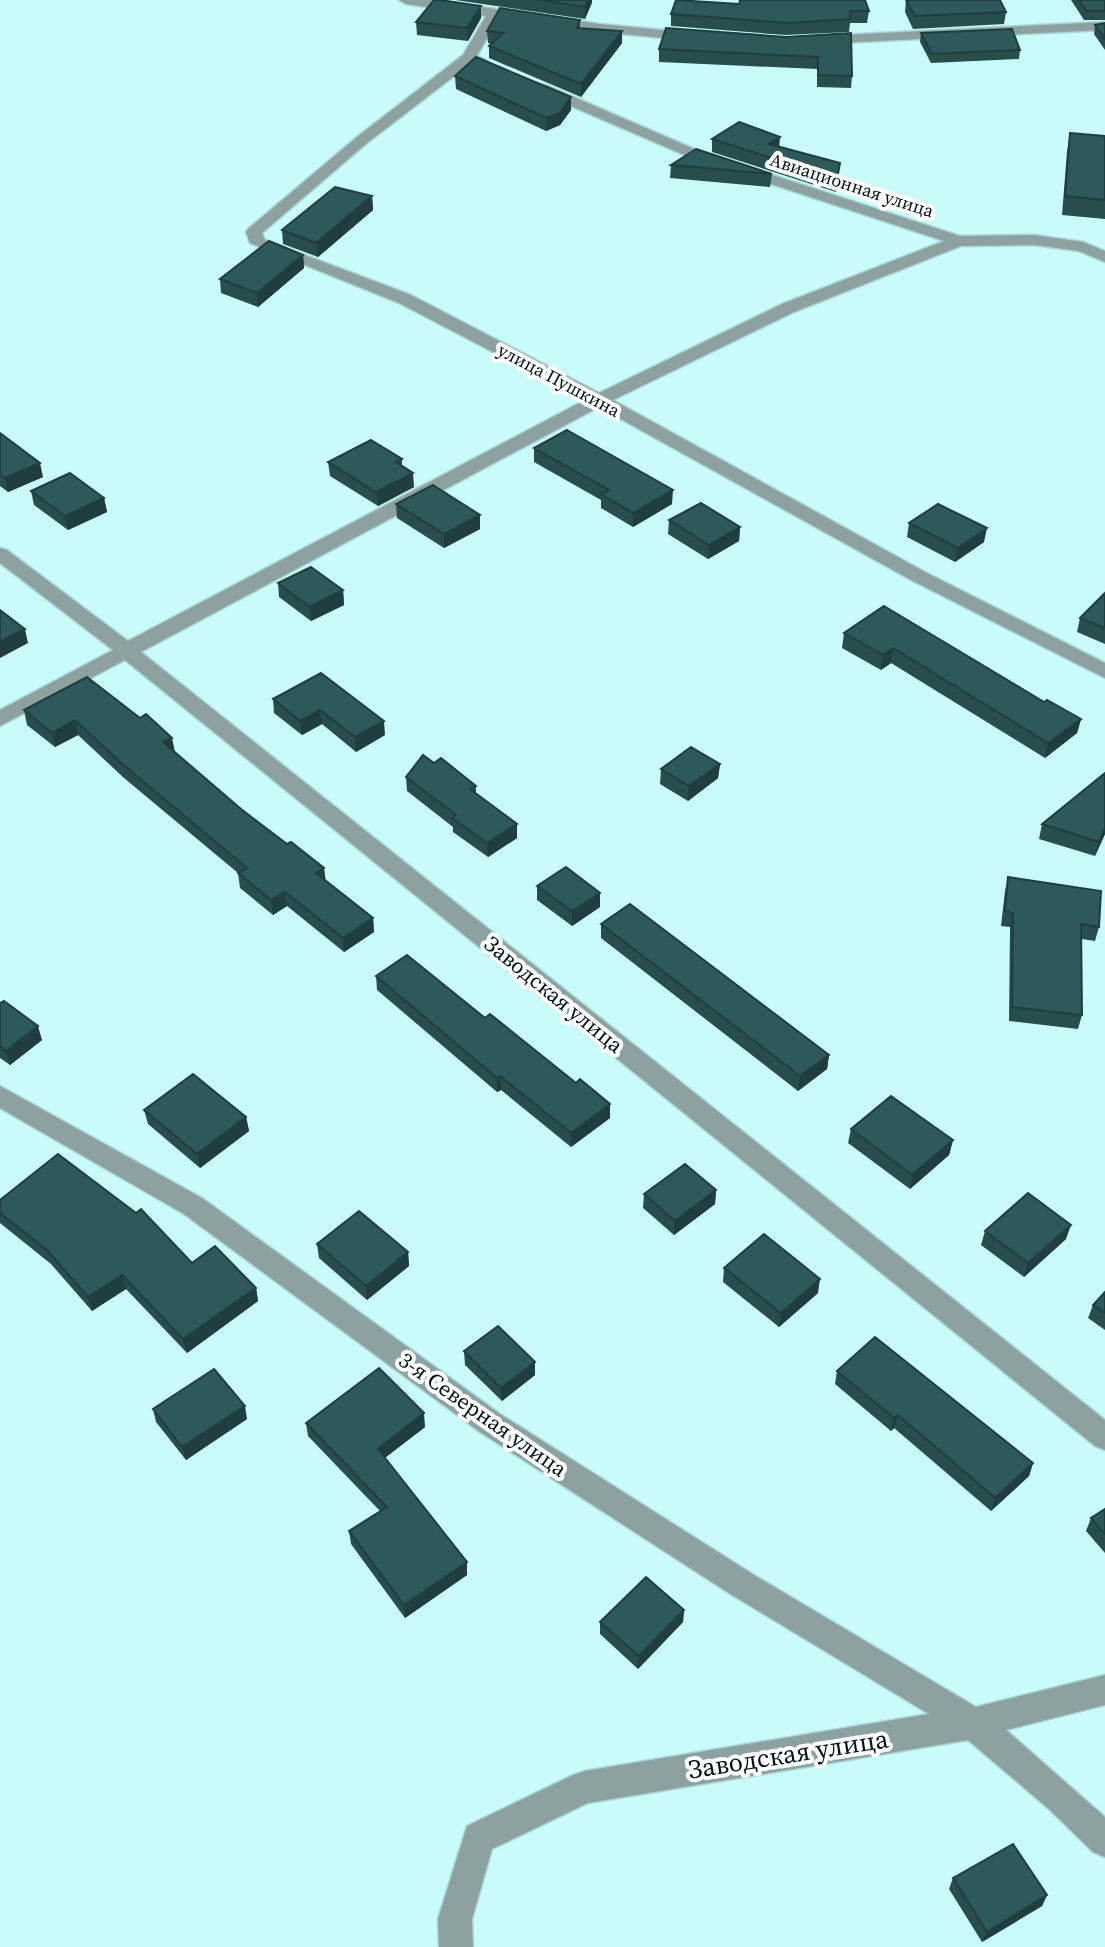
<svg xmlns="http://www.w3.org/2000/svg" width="1105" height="1947" viewBox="0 0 1105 1947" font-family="'Source Serif 4',serif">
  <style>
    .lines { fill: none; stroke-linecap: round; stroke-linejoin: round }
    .street-casing { stroke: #aad6d6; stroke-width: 3 }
    .street { fill: #8da1a1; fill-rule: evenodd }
    .wall { fill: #274d4d }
    .shaded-wall { fill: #203e3f }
    .building { fill: #2d595a; stroke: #203e3f; stroke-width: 2 }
    .labels { text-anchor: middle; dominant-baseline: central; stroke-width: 8; stroke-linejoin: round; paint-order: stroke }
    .far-street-label { font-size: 18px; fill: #021213; stroke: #fff }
    .street-label { font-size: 22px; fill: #021213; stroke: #fff }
    .near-street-label { font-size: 26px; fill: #021213; stroke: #fff }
  </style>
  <rect width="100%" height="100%" fill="#cafbfb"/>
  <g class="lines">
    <defs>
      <path id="street" d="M399,0h35l166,24 95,9 7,4 -7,4 -95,-9 -101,-15 -22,39 9,4v6l-16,-2 -103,79 -105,90 3,7 146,55 188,98 183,-89 162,-63 -255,-84 -153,-66v-6h10l153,66 261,85 74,-1 49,7 22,9v11l-26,-11 -45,-6 -73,1 -167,66 -181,88 312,172 180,91v15l-194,-98 -312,-173 -458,245 964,768v30l-10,-4 -970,-786 -125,66v-16l113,-60 -113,-87v-15l7,2 121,91 457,-241 -186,-97 -149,-60 -4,-11 2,-3 109,-92 106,-82 23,-39 -80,-12z
        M1105,22v8l-285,14 -7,-4 7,-4z
        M0,1086l202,112 298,216 254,161 222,132 129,-32v30l-99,25 99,87v40l-12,-5 -44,-43 -81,-69 -380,63 -96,46 -20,70 1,28h-34l-1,-28 29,-93 106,-51 12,-4 344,-57 -197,-119 -252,-163 -296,-218 -184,-106z"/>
    </defs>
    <use href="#street" class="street-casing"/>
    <use href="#street" class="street"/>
  </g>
  <path class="wall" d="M455,0h137l-7,19z
    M906,0l100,12 -2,12 -91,5 -8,-17z
    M1071,0h34v20h-21z
    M739,4l130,7 -2,12h-17l-1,9 -64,3 -114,-9v-12z
    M481,18l-13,23 -51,-6 -1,-13z
    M580,20v8l42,15 -41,54 -92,-39v-12l2,-2 -3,-1 -1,-12z
    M1105,23v27l-11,-16 1,-9z
    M921,33l99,17 -1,9 -88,4 -11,-21z
    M786,37l66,39 -1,12 -34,-1v-18l-158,-7v-13z
    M455,76l116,21v13l-11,15 -14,6 -90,-42z
    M1070,133l35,3v83l-43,-4 5,-63z
    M712,139l68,8 60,16 -4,29 -124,-40z
    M671,165l101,9 -2,13 -100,-9z
    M372,196l1,14 -55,47 -35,-13 -1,-14z
    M303,255l1,13 -46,39 -37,-14 -1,-14z
    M0,433l43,44 -35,15 -8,-6z
    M534,448l138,56 -39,23 -32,-19v-8l-67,-38z
    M402,459v6l12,22 -36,19 -48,-30 -2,-14z
    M31,491l73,7 3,14 -39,18 -34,-25z
    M396,504l84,11v14l-36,19 -47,-30z
    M669,520l71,7 -1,14 -31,18 -40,-25z
    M909,523l75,19 -29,20 -48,-25z
    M278,583l65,7 1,15 -33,16 -32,-24z
    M1105,593v51l-28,-12 3,-14z
    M884,606l160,96 37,17 -4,14 -32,25 -154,-95 -10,7 -39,-22 2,-15z
    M321,673l64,62 -29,17 -34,-28 -20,11 -28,-22 -1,-14z
    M87,677l154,132 46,35 37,24 1,12 48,38 1,14 -30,20 -57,-46 -14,9 -33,-27 -2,-15 -114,-95 -46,-43 -23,12 -28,-22 -3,-15z
    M434,763l42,23v8l41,30v14l-29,19 -35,-25v-5l-46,-36 -1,-14z
    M720,764l-2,14 -30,23 -28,-17 1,-15z
    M1042,824l63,10 -10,22 -56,-17z
    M1008,877l91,50 -4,14 -13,-2v76l-4,14 -69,-8 1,-94 -9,-1 4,-35z
    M537,886l63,7v14l-28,19 -35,-26z
    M601,924l228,131 -2,14 -29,22 -197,-153z
    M376,976l109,42 91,65 34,35 -39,29 -70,-57 -4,2 -120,-102z
    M0,1003l42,37 -32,25 -10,-7z
    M144,1110l102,7 3,14 -49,37 -52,-44z
    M851,1129l102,11 -4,15 -39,34 -62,-46z
    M716,1190l-1,14 -41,31 -31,-27 1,-14z
    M0,1200l192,63 64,25 2,13 -71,52 -61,-64 -34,22 -41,-47 -51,-41z
    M985,1231l81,8 -42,38 -43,-32z
    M317,1244l91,8 1,14 -42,34 -48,-42z
    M724,1268l94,25 -39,34 -56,-45z
    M1105,1292v38l-17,-12 5,-13z
    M464,1351l71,24 -33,26 -37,-36z
    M837,1371l196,92 -4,13 -38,35 -97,-83 -3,3 -56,-47z
    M153,1409l94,10 -61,41 -30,-38z
    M306,1423l119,4 -40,31 82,117 -62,43 -54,-74 -2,-13 31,-20 -72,-75z
    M1105,1509v44l-19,-22 5,-13z
    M684,1610l-1,12 -45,47 -38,-35v-12z
    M953,1878l94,17 -5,11 -60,36 -33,-53z"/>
  <path class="shaded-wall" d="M588,0h4v3l-7,16v-12z
    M481,6v12l-13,23 -1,-13z
    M622,31v12l-41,54v-13z
    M571,97v13l-11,15 -14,6v-13z
    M780,137l-1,13 -10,-6z
    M372,196l1,14 -55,47 -2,-14z
    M303,255l1,13 -46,39 -1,-14z
    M40,463l3,14 -35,15 -3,-14z
    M413,473l1,14 -36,19 -2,-14z
    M673,490l-1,14 -39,23v-14z
    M104,498l3,14 -39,18 -3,-14z
    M480,515v14l-36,19v-14z
    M740,527l-1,14 -31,18 1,-14z
    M987,528l-3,14 -29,20 3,-14z
    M343,590l1,15 -33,16 -1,-14z
    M25,629l3,14 -28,15v-16z
    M893,648l-2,15 -10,7 2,-15z
    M320,710l2,14 -20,11 -2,-14z
    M1081,719l-4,14 -32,25 3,-15z
    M75,720l3,15 -23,12 -3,-14z
    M384,721l1,14 -29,17 -1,-15z
    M172,738l3,14 -12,-10z
    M720,764l-2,14 -30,23 1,-15z
    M517,824v14l-29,19 -1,-14z
    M1105,828v6l-10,22 4,-14z
    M324,868l2,15 -10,-10z
    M285,892l2,14 -14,9 -2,-15z
    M600,893v14l-28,19v-15z
    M373,918l1,14 -30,20 -1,-14z
    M38,1026l4,14 -32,25 -4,-14z
    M829,1055l-2,14 -29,22 2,-15z
    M500,1076l1,14 -4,2v-14z
    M610,1104v14l-39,29v-14z
    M246,1117l3,14 -49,37 -3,-14z
    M953,1140l-4,15 -39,34 2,-14z
    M716,1190l-1,14 -41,31 1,-14z
    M1071,1225l-5,14 -42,38 4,-14z
    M408,1252l1,14 -42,34 -1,-14z
    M122,1275l4,14 -34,22 -4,-14z
    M820,1279l-2,14 -39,34 2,-14z
    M256,1288l2,13 -71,52 -4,-14z
    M535,1362v13l-33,26 -1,-13z
    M245,1406l2,13 -61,41 -4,-13z
    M424,1413l1,14 -46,35 -1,-13z
    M898,1415l-4,13 -3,3 3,-13z
    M1033,1463l-4,13 -38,35 4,-13z
    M467,1562v13l-62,43 -1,-13z
    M684,1610l-1,12 -45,47 1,-13z
    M1047,1895l-5,11 -60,36 5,-10z"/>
  <path class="building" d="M434,0h6l41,6 -14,22 -51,-6z
    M540,0h48l-3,7z
    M676,0l63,4 1,-4h125l4,11h-19v8l-64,4 -115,-9z
    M906,0h94l6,12 -91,4z
    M1079,0h26v11h-19z
    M500,8l80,12 -3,8 45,3 -41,53 -92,-38 14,-13 -16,-2z
    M1105,23v16l-10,-14z
    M666,28l120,9 65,-4 1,43 -34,-1v-18l-159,-8z
    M1012,29l8,21 -88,4 -11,-21z
    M476,57l95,40 -11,16 -14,5 -91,-42z
    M739,122l41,15 -11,7 71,19 -3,16 -125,-40z
    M1070,133l35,3v64l-40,-4z
    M696,149l76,25 -101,-9z
    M335,187l37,9 -56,47 -34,-13z
    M269,241l34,14 -46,38 -37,-14z
    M567,430l106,60 -40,23 -32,-19 8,-4 -75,-42z
    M0,433l40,30 -35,15 -5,-4z
    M371,440l31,19 -6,3 17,11 -37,19 -48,-30z
    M70,473l34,25 -39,18 -34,-25z
    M433,485l47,30 -36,19 -48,-30z
    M701,503l39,24 -31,18 -40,-25z
    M938,504l49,24 -29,20 -49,-25z
    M311,567l32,23 -33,17 -32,-24z
    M1105,593v35l-25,-10z
    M884,606l160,96 3,-2 34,19 -33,24 -155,-95 -10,7 -39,-22z
    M0,610l25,19 -25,13z
    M321,673l63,48 -29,16 -35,-27 -20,11 -27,-22z
    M87,677l53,41 6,-4 26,24 -9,4 78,67 46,35 4,-2 33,26 -8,5 57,45 -30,20 -58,-46 -14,8 -33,-27 9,-5 -126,-105 -46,-43 -23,13 -28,-23z
    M691,747l29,17 -31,22 -28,-17z
    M423,755l11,8 7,-5 35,28 -6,3 47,35 -30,19 -35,-25 4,-3 -50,-38z
    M1105,773v55l-6,14 -57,-18z
    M566,867l34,26 -28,18 -35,-25z
    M1008,877l93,14 -2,36 -18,-3 1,91 -70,-8 1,-94 -8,-2z
    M630,904l199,151 -29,21 -199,-152z
    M407,955l78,63 5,-4 86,69 4,-4 30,25 -39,29 -71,-57 -3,2 -121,-102z
    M4,1001l34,25 -32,25 -6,-5v-43z
    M193,1074l53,43 -49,37 -53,-44z
    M891,1096l62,44 -41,35 -61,-46z
    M58,1154l78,59 5,-4 51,54 23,-17 41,42 -73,51 -61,-64 -34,22 -41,-47 -47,-37v-13z
    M685,1164l31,26 -41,31 -31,-27z
    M1028,1193l43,32 -43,38 -43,-32z
    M359,1211l49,41 -42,34 -49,-42z
    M764,1234l56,45 -39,34 -57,-45z
    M1105,1292v21l-12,-8z
    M498,1326l37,36 -34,26 -37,-37z
    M875,1337l158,126 -38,35 -97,-83 -4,3 -57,-47z
    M379,1368l45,45 -46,36 89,113 -63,43 -55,-74 38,-24 -81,-84z
    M214,1369l31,37 -63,41 -29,-38z
    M1105,1509v25l-14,-16z
    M646,1577l38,33 -45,46 -39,-34z
    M1013,1844l34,51 -60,37 -34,-54z"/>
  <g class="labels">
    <g class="far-street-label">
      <text transform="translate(852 185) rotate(18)">Авиационная улица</text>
      <text transform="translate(559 380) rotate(28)">улица Пушкина</text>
    </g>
    <g class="street-label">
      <text transform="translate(554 994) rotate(39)">Заводская улица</text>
      <text transform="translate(483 1414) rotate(35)">3-я Северная улица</text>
    </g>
    <g class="near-street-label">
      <text transform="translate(788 1754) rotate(-9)">Заводская улица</text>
    </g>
  </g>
</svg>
